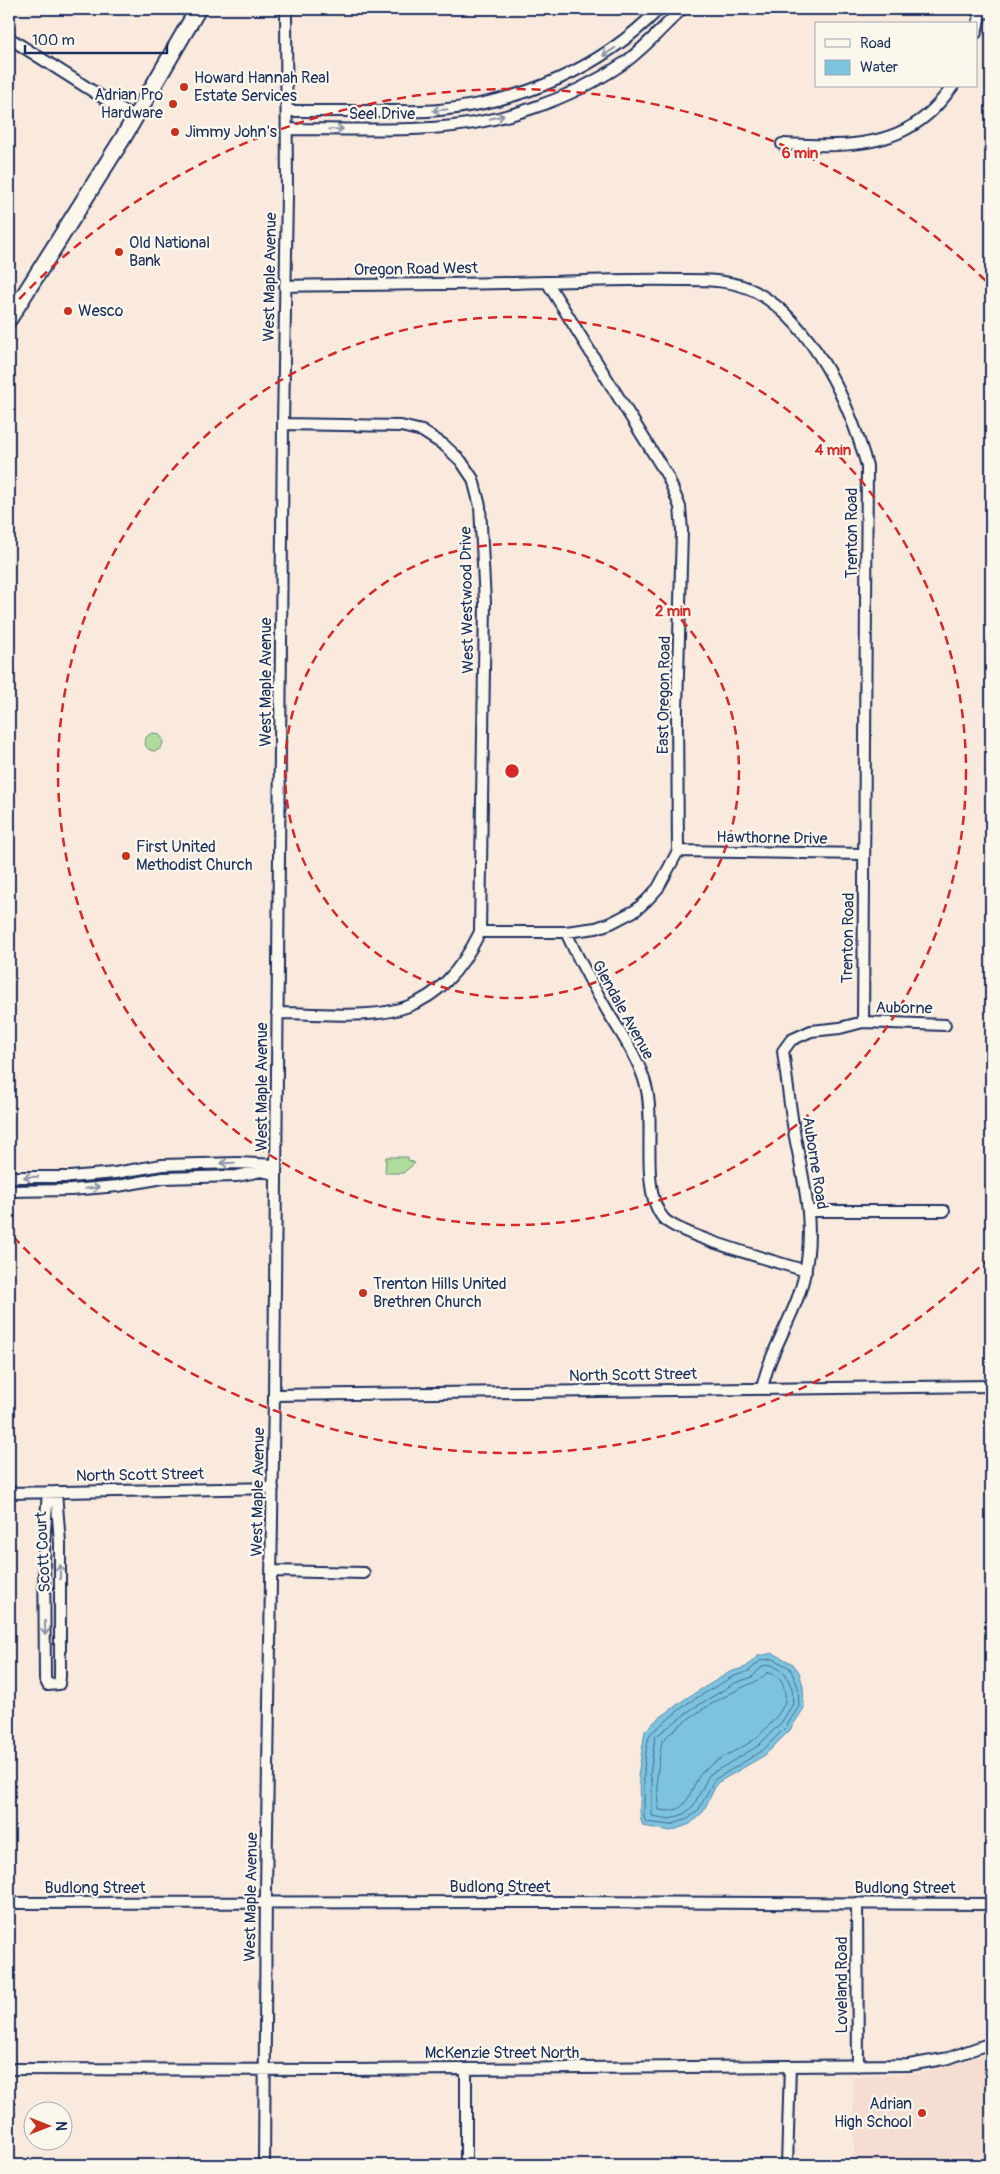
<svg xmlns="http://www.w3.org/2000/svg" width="1000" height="2174" viewBox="0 0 1000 2174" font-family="Pangolin,sans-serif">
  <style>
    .built { fill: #f6ddd2 }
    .green { fill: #afdc9a; stroke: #65867c }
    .water { fill: #7dc3de; stroke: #5688ab }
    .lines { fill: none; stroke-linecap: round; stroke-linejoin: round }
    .shore { stroke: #426a91; stroke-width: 1 }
    .street-casing { stroke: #1b2f5e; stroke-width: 14 }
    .primary-casing { stroke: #1b2f5e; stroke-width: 19 }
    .street { stroke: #fbf7ec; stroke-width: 10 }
    .primary { stroke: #fbf7ec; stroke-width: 15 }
    .oneway { stroke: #8b93a5 }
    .ring { fill: none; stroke: #d62828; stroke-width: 2.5; stroke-dasharray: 9 6 }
    .poi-dot { fill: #c8321e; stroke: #fbf7ec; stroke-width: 2 }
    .labels { text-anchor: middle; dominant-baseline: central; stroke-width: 4.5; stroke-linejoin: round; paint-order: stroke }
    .poi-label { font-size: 16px; fill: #1b2f5e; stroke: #fbf7ec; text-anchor: start }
    .street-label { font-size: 16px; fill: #1b2f5e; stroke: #fbf7ec }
    .centre { fill: #d62828; stroke: #fbf7ec; stroke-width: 2.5 }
    .ring-label { font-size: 15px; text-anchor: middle; font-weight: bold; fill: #d62828; stroke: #fbf7ec; stroke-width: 4.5; stroke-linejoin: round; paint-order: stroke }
  </style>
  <rect width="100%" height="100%" fill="#faeade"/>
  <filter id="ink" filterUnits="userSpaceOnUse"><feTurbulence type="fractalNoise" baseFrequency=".02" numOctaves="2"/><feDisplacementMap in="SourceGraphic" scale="10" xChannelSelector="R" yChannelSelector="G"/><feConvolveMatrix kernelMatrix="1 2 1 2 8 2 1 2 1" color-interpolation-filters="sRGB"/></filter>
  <g filter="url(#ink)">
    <path class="built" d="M991,2053v112h-139l2,-14 -1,-75 70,-3z"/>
    <path class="green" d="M145 742a9 9 0 1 1 18 0a9 9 0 1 1-18 0Z
      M386,1157h22v3l7,3 -12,10h-18z"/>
    <path class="water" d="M773,1653l20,11 6,8 4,14 1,22 -14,22 -25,25 -48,28 -14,29 -13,12 -19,7 -28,-5c-7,-16 1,-34 -5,-50l7,-45 9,-9 31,-23 45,-27 16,-5 12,-11z"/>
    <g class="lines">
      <path class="shore" d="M773,1659l17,9 8,19 1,19 -13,21 -24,24 -48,29 -15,29 -11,10 -18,6 -24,-3 -2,-5c1,-28 -3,-56 6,-83l38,-31 44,-26 17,-6 11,-10z
        M772,1665l13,8 7,15 1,16 -12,19 -23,23 -49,29 -15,30 -10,9 -14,5 -18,-3v-34l-2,-7 5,-38 37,-28 43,-26 17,-6 11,-11z
        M767,1673c6,0 13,3 15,9 2,5 4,13 3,19 -2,11 -24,34 -33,40 -15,10 -33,16 -46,28 -19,14 -12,48 -47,41l-2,-36 5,-33c20,-21 50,-38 75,-51 13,-7 18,-6 30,-17z"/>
      <defs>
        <path id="street" d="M972,9l19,4
          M976,33l5,-22
          M9,38l126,80
          M287,111c34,0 68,0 103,0 16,0 33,1 49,-1 83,-8 161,-41 220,-101
          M287,129c48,0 97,2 145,-1 67,-4 136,-27 192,-65 21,-15 39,-36 58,-54
          M782,144c50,2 105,6 145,-29 10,-8 18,-19 26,-29
          M285,286c87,-2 174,-1 261,-4 44,-1 88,-3 132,-2 25,0 55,-1 78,12 58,32 94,113 111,174l-4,556
          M678,851l186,3
          M480,932h86l30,-4 15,-5 25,-13 11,-10 11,-12 20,-37 -1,-142 5,-178 -2,-24 -12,-30 -121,-195
          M566,932c12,27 27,54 42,80 14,23 31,47 38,74 10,37 -7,106 18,133 17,17 114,43 142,52
          M277,1013c95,1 154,18 203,-81l5,-329 -5,-97 -7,-27 -12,-18 -17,-16 -22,-14 -21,-5 -118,-2
          M9,1177h61l45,-4 47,-8 76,-2 38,2
          M9,1191l62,-1 47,-4 45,-8 74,-2 24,-5 15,3
          M808,1211h136
          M762,1389c8,-41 35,-75 43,-117 10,-46 -1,-90 -10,-135 -5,-29 -8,-57 -12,-86l8,-11 20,-9 29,-3 23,-6 82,3
          M274,1395l717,-9
          M48,1492l-4,51 1,136 3,6 11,-1 1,-7v-134l-4,-51
          M9,1493l264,-5
          M272,1571l92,2
          M9,1903l552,-1 430,2
          M857,1903l1,163
          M9,2069l341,1 559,-5 40,-7 42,-15
          M466,2069v96
          M264,2165l2,-274 8,-496 9,-971 4,-229 -1,-186
          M787,2165l3,-99"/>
        <path id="primary" d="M9,319l114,-181 75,-129"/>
      </defs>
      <use href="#street" class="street-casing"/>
      <use href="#primary" class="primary-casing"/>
      <use href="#street" class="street"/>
      <use href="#primary" class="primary"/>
    </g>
    <defs><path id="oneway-shaft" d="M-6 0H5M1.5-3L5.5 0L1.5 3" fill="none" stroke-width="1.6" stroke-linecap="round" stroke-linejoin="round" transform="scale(1.25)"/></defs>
    <g class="oneway">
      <use href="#oneway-shaft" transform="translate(609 52) rotate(147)"/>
      <use href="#oneway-shaft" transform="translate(440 110) rotate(174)"/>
      <use href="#oneway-shaft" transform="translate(497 117) rotate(-13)"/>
      <use href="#oneway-shaft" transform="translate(336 129) rotate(-1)"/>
      <use href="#oneway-shaft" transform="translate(228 1163) rotate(178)"/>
      <use href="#oneway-shaft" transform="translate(31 1177) rotate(179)"/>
      <use href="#oneway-shaft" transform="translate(92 1188) rotate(-5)"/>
      <use href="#oneway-shaft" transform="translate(60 1572) rotate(-90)"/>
      <use href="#oneway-shaft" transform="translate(45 1628) rotate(89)"/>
    </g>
  </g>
  <g class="ring">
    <circle cx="512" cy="771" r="227"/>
    <circle cx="512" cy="771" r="454"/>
    <path d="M990 1257A682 682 0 0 1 9 1232M9 310A682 682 0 0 1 990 285"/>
  </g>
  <g class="poi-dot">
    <circle cx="184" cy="87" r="5"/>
    <circle cx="173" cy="104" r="5"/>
    <circle cx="175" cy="132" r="5"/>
    <circle cx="119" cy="252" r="5"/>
    <circle cx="68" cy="311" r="5"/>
    <circle cx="126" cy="856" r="5"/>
    <circle cx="363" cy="1293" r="5"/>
    <circle cx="922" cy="2113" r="5"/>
  </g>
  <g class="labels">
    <g class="poi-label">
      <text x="194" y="78">Howard Hannah Real<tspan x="194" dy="18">Estate Services</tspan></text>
      <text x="163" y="95" text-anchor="end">Adrian Pro<tspan x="163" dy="18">Hardware</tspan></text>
      <text x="185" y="132">Jimmy John's</text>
      <text x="129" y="243">Old National<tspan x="129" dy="18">Bank</tspan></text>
      <text x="78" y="311">Wesco</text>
      <text x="136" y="847">First United<tspan x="136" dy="18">Methodist Church</tspan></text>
      <text x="373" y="1284">Trenton Hills United<tspan x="373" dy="18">Brethren Church</tspan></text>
      <text x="912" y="2104" text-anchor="end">Adrian<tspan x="912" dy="18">High School</tspan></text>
    </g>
    <g class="street-label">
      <text x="382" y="114">Seel Drive</text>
      <text transform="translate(416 269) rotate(-1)">Oregon Road West</text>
      <text transform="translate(270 277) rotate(-89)">West Maple Avenue</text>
      <text transform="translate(852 533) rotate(-90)">Trenton Road</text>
      <text transform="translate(467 600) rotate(-91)">West Westwood Drive</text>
      <text transform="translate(266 682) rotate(-90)">West Maple Avenue</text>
      <text transform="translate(664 695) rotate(-89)">East Oregon Road</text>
      <text transform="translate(772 838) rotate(1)">Hawthorne Drive</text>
      <text transform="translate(848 938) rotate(-89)">Trenton Road</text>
      <text transform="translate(904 1008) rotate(1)">Auborne</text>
      <text transform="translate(623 1010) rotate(61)">Glendale Avenue</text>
      <text transform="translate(262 1087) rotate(-90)">West Maple Avenue</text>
      <text transform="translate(815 1163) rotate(81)">Auborne Road</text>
      <text transform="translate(633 1375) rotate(-1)">North Scott Street</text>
      <text transform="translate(140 1475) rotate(-1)">North Scott Street</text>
      <text transform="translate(258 1492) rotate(-89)">West Maple Avenue</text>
      <text transform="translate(43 1552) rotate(-93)">Scott Court</text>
      <text x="500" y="1887">Budlong Street</text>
      <text x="95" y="1888">Budlong Street</text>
      <text x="905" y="1888">Budlong Street</text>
      <text transform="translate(251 1897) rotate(-89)">West Maple Avenue</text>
      <text transform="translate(842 1985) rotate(-90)">Loveland Road</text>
      <text x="502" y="2053">McKenzie Street North</text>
    </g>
  </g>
  <circle cx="512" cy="771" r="8" class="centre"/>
  <g class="ring-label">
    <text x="800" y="158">6 min</text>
    <text x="833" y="455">4 min</text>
    <text x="673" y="616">2 min</text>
  </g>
  <rect width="1000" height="2174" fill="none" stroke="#fbf7ec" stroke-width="30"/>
  <rect x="15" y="15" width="970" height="2144" fill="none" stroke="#1b2f5e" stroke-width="2" filter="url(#ink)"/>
  <rect x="815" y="22" width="162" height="65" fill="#fbf7ec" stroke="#a1a7b3"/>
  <rect x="825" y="39" width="25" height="8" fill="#fbf7ec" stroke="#a1a7b3"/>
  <text x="860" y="48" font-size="15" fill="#1b2f5e">Road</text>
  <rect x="825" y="60" width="25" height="15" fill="#7dc3de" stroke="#a1a7b3"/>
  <text x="860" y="72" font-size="15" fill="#1b2f5e">Water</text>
  <g transform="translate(48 2126) rotate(90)"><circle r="24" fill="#fbf7ec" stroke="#a1a7b3"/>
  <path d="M0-4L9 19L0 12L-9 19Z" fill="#c8321e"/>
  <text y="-8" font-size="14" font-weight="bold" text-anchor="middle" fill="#1b2f5e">N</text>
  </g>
  <path d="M25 45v8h142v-8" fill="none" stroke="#1b2f5e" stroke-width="2.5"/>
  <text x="32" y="45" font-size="15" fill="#1b2f5e" stroke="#fbf7ec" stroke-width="4" paint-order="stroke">100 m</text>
</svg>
